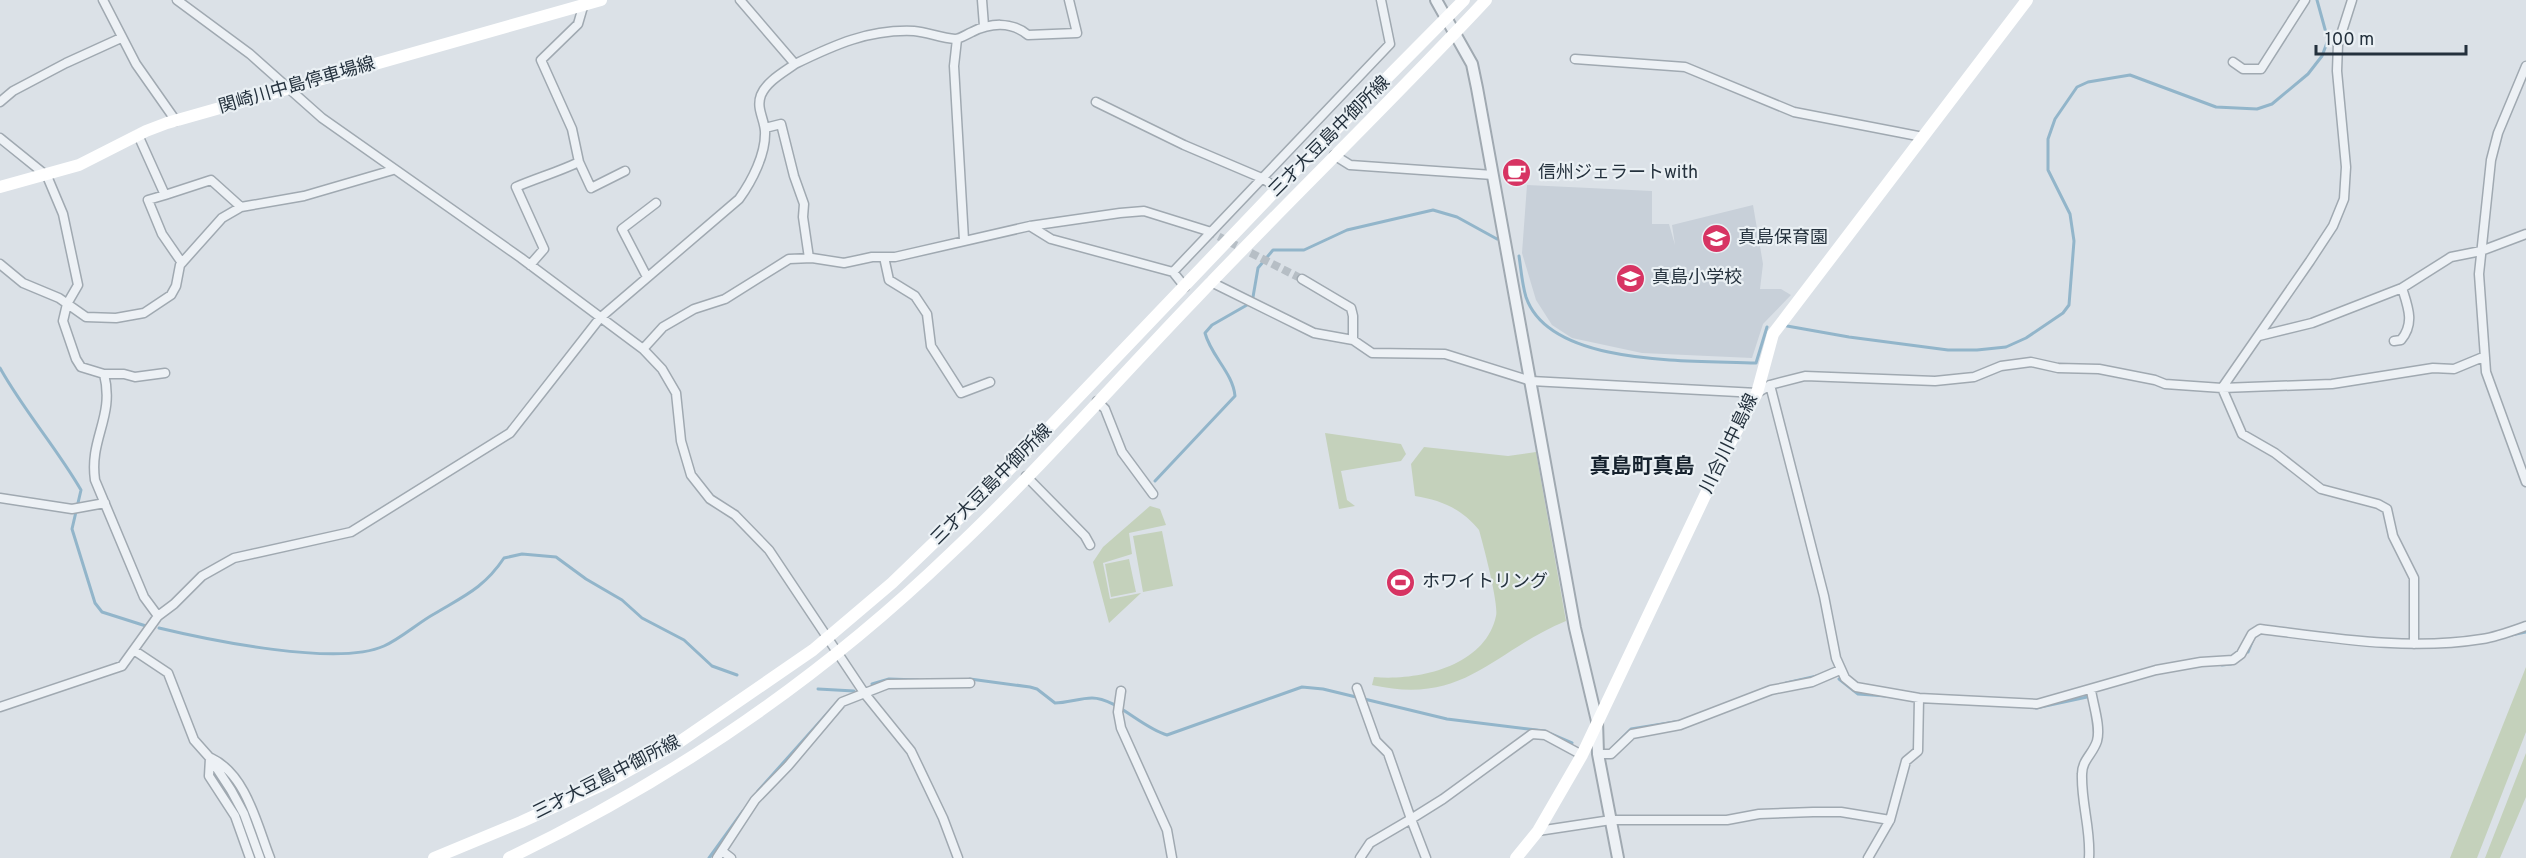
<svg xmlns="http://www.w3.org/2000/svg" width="2526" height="858" viewBox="0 0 2526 858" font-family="Overpass,'Noto Sans JP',sans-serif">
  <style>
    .built { fill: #c8d0d9 }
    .green { fill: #c4d1bb }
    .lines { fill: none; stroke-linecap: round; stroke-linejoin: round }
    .stream { stroke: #92b5ca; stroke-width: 3 }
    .minor-tunnel { stroke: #b6bec5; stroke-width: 8; stroke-dasharray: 8 4; stroke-linecap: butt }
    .minor-casing { stroke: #a0a9b1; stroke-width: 11 }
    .tertiary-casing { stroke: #a0a9b1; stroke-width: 14 }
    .minor { stroke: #edf1f5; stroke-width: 8 }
    .tertiary { stroke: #edf1f5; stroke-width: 10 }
    .secondary { stroke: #fff; stroke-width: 12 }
    .labels { text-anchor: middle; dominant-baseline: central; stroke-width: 4.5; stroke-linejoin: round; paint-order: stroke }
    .street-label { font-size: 18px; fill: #24313d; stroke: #eaf0f4 }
    .poi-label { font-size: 18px; fill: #24313d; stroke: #eaf0f4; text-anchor: start }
    .quarter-label { font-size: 21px; font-weight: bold; fill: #16222e; stroke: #eaf0f4 }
  </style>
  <rect width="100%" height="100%" fill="#dbe1e7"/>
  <path class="built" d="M1527,185l125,6v33h17l6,21 -3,-20 81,-20 10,59 -3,25h21l10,6 -28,29 -11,34 -110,-5 -70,-15 -20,-13 -16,-25 -14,-47z"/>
  <path class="green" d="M1325,433l76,11 5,10 -5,7 -60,10 6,29 8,6 -16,3z
    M1424,447l84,9 28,-4 30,169c-75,31 -101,85 -194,64l2,-8c43,4 111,-10 122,-61 3,-12 -13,-72 -17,-86 -17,-21 -38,-30 -64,-34l-4,-32z
    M1150,506l10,3 6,16 -37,8 3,21 -29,9 7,36 31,-6 -32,30 -16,-61 10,-15z
    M1162,531l11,55 -30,6 -10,-56z
    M1129,559l7,33 -25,5 -6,-33z
    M2526,667v65l-49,126h-27z
    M2526,753v44l-26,61h-15z"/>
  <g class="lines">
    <path class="stream" d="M1519,256c2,13 3,28 7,41 24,71 169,63 230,66l11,-36
      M1253,297l5,-29 15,-18h31l43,-20 86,-20 24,7 40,22
      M1787,326l62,11 99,13h29l29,-3 20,-9 37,-25 6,-8 5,-64 -4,-27 -22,-44v-31l7,-20 22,-32 11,-5 42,-7 86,32 41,2 15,-5 36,-30 14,-18 6,-16 -11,-40
      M0,368c24,43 56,79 81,122l-9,39 23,74 7,9 44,14
      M1155,481l80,-85c-2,-23 -24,-40 -30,-63l7,-8 35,-20
      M159,628c50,12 179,39 225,18 16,-7 34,-23 50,-32 30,-18 50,-26 70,-56l18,-4 34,3 30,22 36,21 20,18 42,22 28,26 25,9
      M2511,635l15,-3
      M2248,652l4,-10
      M2222,665l9,-1
      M970,679l60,8 7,2 18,14c12,0 25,-5 37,-5 24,0 50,30 75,37l135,-48 21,2 124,30 98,12
      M1839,679l19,15 28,2
      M1786,683l31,-7
      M872,684l17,-5 29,1
      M818,689l36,2
      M2036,708l51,-11
      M1551,734l21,9
      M1611,749l20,-20 50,-8
      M758,791l75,-84
      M709,858l34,-47"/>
    <path class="minor-tunnel" d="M1208,231l94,48"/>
    <defs>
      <path id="minor" d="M103,0l33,64 40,57
        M177,0l73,54 72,64 199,140 122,91 19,20 14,24 5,48 10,34 19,24 25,16 34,35 96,144 46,57 32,67 15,40
        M585,0l-7,24 -37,36 31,69 7,33 12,26 34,-17
        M982,0l2,26
        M957,39l-3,27 10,174
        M1575,59l110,8 109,45 129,25
        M2233,62l10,7h18l44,-69
        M795,64c39,-19 74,-35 119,-33 13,1 27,7 41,8 5,0 12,-5 17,-7 18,-9 39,-11 56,3l49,-2 -8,-33
        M2526,66l-28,67 -7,27 -12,114 7,98 40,110
        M0,102l13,-11 53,-28 55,-25
        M1096,102l88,43 80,34 13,10
        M765,128l16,-4 13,52 10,28 -1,13 6,41
        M138,135l27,60 -17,5 14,34 20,29
        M0,138l47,38 16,38 15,71 -11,19 -4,17 13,38 5,8 23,7c11,43 -15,64 -9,106l49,117 14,19
        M1334,155l16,10 143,10
        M165,195l46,-15 30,27
        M1030,226l21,13 122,33 12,15
        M884,257l5,23 26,16 12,18 4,32 30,47 29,-11
        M0,264l23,19 36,15 27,19 30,1 28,-5 27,-18 5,-9 4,-21 42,-47 19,-11 63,-11 89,-26
        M530,265l14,-16 -28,-62c21,-9 42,-15 63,-25
        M1173,272l217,-228 -9,-44
        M647,277l-25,-48 34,-26
        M1302,279l49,29 2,8v24
        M1211,282l103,51 39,7 19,13 73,1 86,27 226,12 13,-8 35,-9 130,5 39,-4 27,-11 30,-4 27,6 41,1 56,11 10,4 57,4 110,-4 101,-16 21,1 29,-12
        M2259,336l53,-13 90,-35 49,-31 30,-6 45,-17
        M2394,341l7,-1c14,-17 7,-33 1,-52
        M643,349l20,-22 31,-18 31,-10 64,-40 23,-1 32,5 28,-6h23l135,-31 90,-13 24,-2 64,20
        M104,374h20l11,3 30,-4
        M1770,385l54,211 12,62 9,20 11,9 63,11 118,6 119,-34 45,-8 32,-2 8,-6 11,-20 8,-5c73,9 148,22 222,10 14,-2 30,-8 44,-13
        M2222,388l88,-127 23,-35 11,-27 2,-32 -9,-96 1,-27 14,-44
        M2222,388l20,46 33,19 46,36 57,15 9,5 6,27 21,42v66
        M1097,401l8,8 17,43 31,42
        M1026,476l59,60 5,9
        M0,498l72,11 33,-6
        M135,651l33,22 26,67 16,18 21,32 13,24 16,44
        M1357,688l19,53 12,12 23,66 32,-20 89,-65 13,1 37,20
        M1121,691l-3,21 3,16 46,102 5,28
        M0,707l122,-41 36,-50 16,-12 28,-28 32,-18 117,-26 159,-99 90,-115 139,-119c13,-18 27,-45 26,-68 -1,-13 -9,-23 -4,-36 6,-14 23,-23 34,-31l-55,-64
        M1598,754h13l21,-20 48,-9 91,-35 41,-8 28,-12
        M210,758l-1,18 26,40 15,42
        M211,758c35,16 46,67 59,100
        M1538,831l73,-11h116l32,-6 54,-2h28l49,8
        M722,851l9,7
        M717,858l38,-58 33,-34 54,-64 46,-18 82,-1
        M1360,858l10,-15 41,-24 15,39
        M1868,858l22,-38 16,-59 12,-10 1,-53
        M2089,858c2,-29 -8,-55 -7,-84 0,-14 11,-20 15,-33 4,-14 -4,-37 -6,-51"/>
      <path id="tertiary" d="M1436,0l36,64 5,24 98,540 22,93 1,33 20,104"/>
    </defs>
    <use href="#minor" class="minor-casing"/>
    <use href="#tertiary" class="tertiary-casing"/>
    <use href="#minor" class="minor"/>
    <use href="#tertiary" class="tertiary"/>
    <path class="secondary" d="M0,187l79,-22 67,-34 21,-8 434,-123
      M434,858l87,-36 83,-38 71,-39 138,-95 79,-67 109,-105 276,-289 187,-189
      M509,858c163,-78 312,-180 442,-305 86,-81 164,-171 246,-256 95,-100 195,-196 289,-297
      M1516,858l22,-27 44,-76 146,-308 29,-54 16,-59 254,-334"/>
  </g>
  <defs>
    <symbol id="cafe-disc" viewBox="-11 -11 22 22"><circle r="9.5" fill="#d73463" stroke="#eaf0f4"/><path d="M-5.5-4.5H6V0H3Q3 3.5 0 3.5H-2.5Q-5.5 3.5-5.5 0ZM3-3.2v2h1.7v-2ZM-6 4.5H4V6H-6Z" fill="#fff"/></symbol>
    <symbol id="school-disc" viewBox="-11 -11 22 22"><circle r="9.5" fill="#d73463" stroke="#eaf0f4"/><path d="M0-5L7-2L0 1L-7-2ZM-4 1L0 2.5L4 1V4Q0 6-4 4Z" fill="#fff"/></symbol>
    <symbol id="stadium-disc" viewBox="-11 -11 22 22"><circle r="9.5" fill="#d73463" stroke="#eaf0f4"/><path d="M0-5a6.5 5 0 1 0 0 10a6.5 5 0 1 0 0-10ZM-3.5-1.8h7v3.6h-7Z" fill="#fff"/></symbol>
  </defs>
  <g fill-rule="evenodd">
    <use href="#cafe-disc" x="1500" y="156" width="33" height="33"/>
    <use href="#school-disc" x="1700" y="222" width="33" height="33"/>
    <use href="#school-disc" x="1614" y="262" width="33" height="33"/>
    <use href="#stadium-disc" x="1384" y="566" width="33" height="33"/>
  </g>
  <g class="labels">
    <g class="street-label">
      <text transform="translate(297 86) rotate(-16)">関崎川中島停車場線</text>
      <text transform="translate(1330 137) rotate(-45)">三才大豆島中御所線</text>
      <text transform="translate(1730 444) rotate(-64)">川合川中島線</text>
      <text transform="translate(992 485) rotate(-45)">三才大豆島中御所線</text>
      <text transform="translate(607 778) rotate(-27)">三才大豆島中御所線</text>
    </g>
    <g class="poi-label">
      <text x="1538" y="173">信州ジェラートwith</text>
      <text x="1738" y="238">真島保育園</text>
      <text x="1652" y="278">真島小学校</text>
      <text x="1422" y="582">ホワイトリング</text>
    </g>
    <g class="quarter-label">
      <text x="1642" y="467">真島町真島</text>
    </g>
  </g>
  <path d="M2316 45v9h150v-9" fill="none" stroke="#24313d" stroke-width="3"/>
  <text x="2325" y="45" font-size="18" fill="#24313d" stroke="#eaf0f4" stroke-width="4.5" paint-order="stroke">100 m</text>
</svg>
